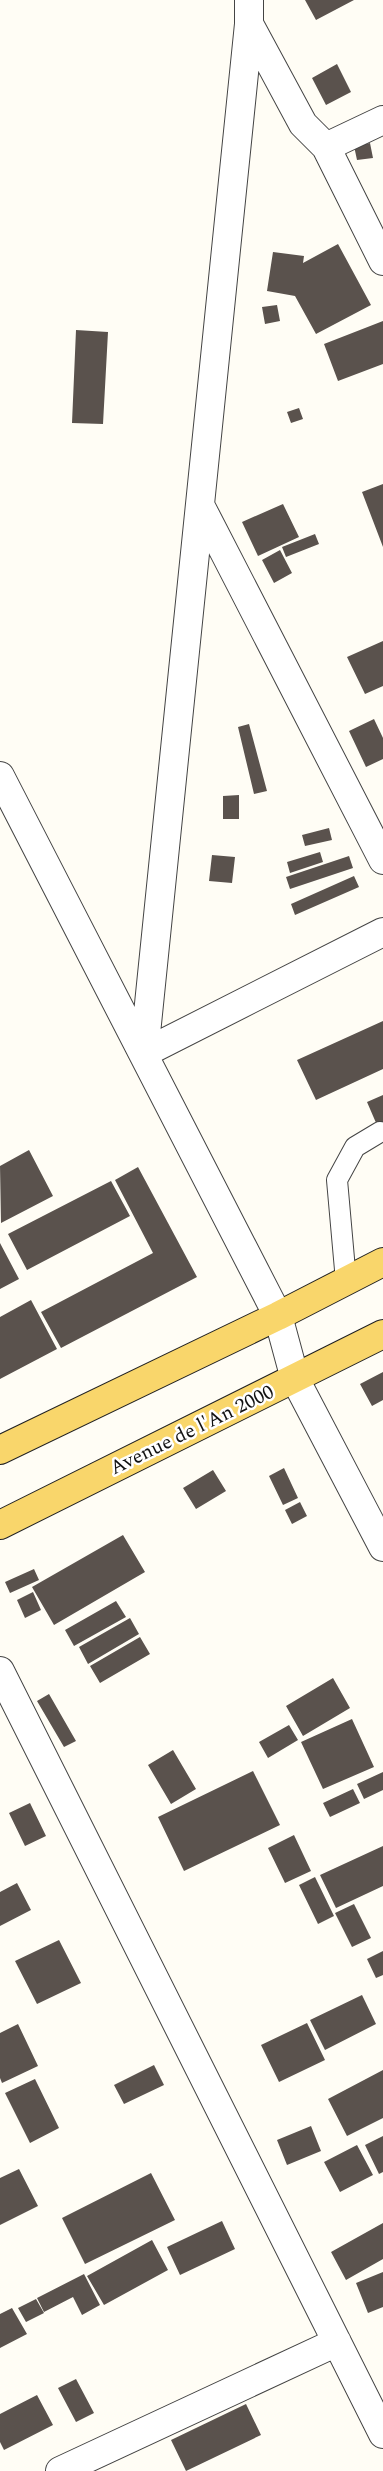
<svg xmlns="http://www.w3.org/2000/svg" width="383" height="2471" viewBox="0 0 383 2471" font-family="Spectral,serif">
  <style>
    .building { fill: #5a524d }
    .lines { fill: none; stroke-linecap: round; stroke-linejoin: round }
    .service-casing { stroke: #444; stroke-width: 22 }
    .minor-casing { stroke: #444; stroke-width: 30 }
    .primary-casing { stroke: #222; stroke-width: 30 }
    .service { stroke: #fff; stroke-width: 20 }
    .minor { stroke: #fff; stroke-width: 28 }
    .primary { stroke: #f9d66b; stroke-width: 28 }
    .labels { text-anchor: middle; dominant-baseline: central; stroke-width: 5; stroke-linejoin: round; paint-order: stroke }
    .street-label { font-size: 20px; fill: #111; stroke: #fff }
  </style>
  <rect width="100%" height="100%" fill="#fffdf5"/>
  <path class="building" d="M305,0h49l-38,20z
    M337,64l14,28 -25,13 -14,-27z
    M370,143l3,15 -16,2 -3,-14z
    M338,244l33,61 -55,29 -21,-38 -28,-5 6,-39 31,4 -1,7z
    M277,305l3,16 -15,3 -3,-17z
    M383,321v43l-45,17 -14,-37z
    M76,330l32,2 -5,92 -31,-1z
    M299,408l4,11 -12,4 -4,-11z
    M383,484v63l-21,-55z
    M283,504l16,33 -41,19 -16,-34z
    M315,534l4,10 -33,13 -4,-10z
    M280,550l12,23 -18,10 -12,-23z
    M383,641v45l-18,8 -18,-37z
    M374,719l9,19v21l-17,8 -17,-36z
    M249,724l18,67 -13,3 -16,-67z
    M239,795v24h-16v-23z
    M329,828l3,12 -27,6 -3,-11z
    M320,852l3,10 -33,11 -3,-11z
    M212,855l23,2 -3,26 -23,-2z
    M349,856l4,12 -63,21 -4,-12z
    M354,876l5,11 -64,28 -4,-11z
    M383,1021v48l-67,31 -19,-40z
    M383,1095v44l-16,-37z
    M29,1150l24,46 -52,27 -1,-57z
    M138,1167l59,110 -136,71 -20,-36 112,-59 -38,-73z
    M111,1181l19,35 -103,54 -19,-36z
    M0,1243l19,36 -19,10z
    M31,1300l26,49 -57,30v-62z
    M383,1372v28l-11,6 -12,-22z
    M284,1468l14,30 -15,7 -14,-29z
    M213,1470l13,21 -30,18 -13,-21z
    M300,1502l7,14 -15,8 -7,-14z
    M123,1535l22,37 -91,53 -22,-38z
    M34,1569l5,11 -29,13 -5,-11z
    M33,1592l8,18 -16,8 -8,-18z
    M116,1601l10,16 -52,29 -9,-16z
    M130,1618l9,16 -51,30 -9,-17z
    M140,1637l10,17 -50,29 -10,-17z
    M333,1678l17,30 -47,28 -17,-30z
    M49,1694l27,47 -12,6 -27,-46z
    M352,1719l22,48 -51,22 -22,-47z
    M289,1725l9,15 -30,18 -9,-16z
    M173,1750l23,39 -25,15 -23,-39z
    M253,1771l27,54 -96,46 -26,-54z
    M383,1772v18l-19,9 -7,-15z
    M353,1789l7,14 -30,14 -7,-14z
    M30,1803l16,33 -21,10 -16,-33z
    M294,1835l17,36 -26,12 -17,-35z
    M383,1846v40l-47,22 -16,-33z
    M315,1877l19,39 -16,8 -19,-39z
    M17,1883l14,27 -31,16v-34z
    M354,1904l17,34 -19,9 -17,-34z
    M59,1940l22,43 -44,21 -22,-43z
    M383,1951v24l-7,3 -9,-19z
    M362,1995l14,29 -51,26 -15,-30z
    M307,2023l18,37 -46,22 -18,-37z
    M18,2024l20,42 -36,17 -2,-5v-45z
    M154,2065l10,20 -40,19 -10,-19z
    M383,2070v48l-36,18 -19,-37z
    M35,2079l24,49 -29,15 -25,-50z
    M311,2126l10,25 -34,14 -10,-25z
    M383,2136v36l-4,2 -14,-29z
    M357,2145l16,30 -33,17 -16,-30z
    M19,2169l19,37 -38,19v-47z
    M151,2173l24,47 -90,44 -23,-46z
    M222,2221l13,28 -55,26 -13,-28z
    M383,2223v36l-37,21 -15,-28z
    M152,2240l16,30 -64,35 -17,-29z
    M383,2272v35l-15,6 -12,-30z
    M84,2274l16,31 -18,10 -9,-18 -29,15 -7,-14z
    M36,2299l8,14 -18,9 -8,-14z
    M12,2308l15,26 -27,14v-34z
    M76,2379l18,34 -18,9 -18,-34z
    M37,2395l16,30 -49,25 -4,-8v-28z
    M246,2404l15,31 -75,36 -15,-31z"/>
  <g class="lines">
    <defs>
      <path id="service" d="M346,1281l-9,-101 18,-33 25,-15"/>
      <path id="minor" d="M249,24l54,100 23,23 57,114
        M326,147l57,-27
        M200,505l183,355
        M0,776l278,540 17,63 88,168
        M144,1053l105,-1029v-24
        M144,1053l239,-121
        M0,1671l383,763
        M60,2471l277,-129"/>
      <path id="primary" d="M0,1450l278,-134 105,-54
        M0,1525l383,-191"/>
    </defs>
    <use href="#service" class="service-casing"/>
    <use href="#minor" class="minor-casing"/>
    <use href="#primary" class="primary-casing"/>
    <use href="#service" class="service"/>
    <use href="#minor" class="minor"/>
    <use href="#primary" class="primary"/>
  </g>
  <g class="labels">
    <g class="street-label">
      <text transform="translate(192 1430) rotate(-26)">Avenue de l'An 2000</text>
    </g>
  </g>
</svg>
